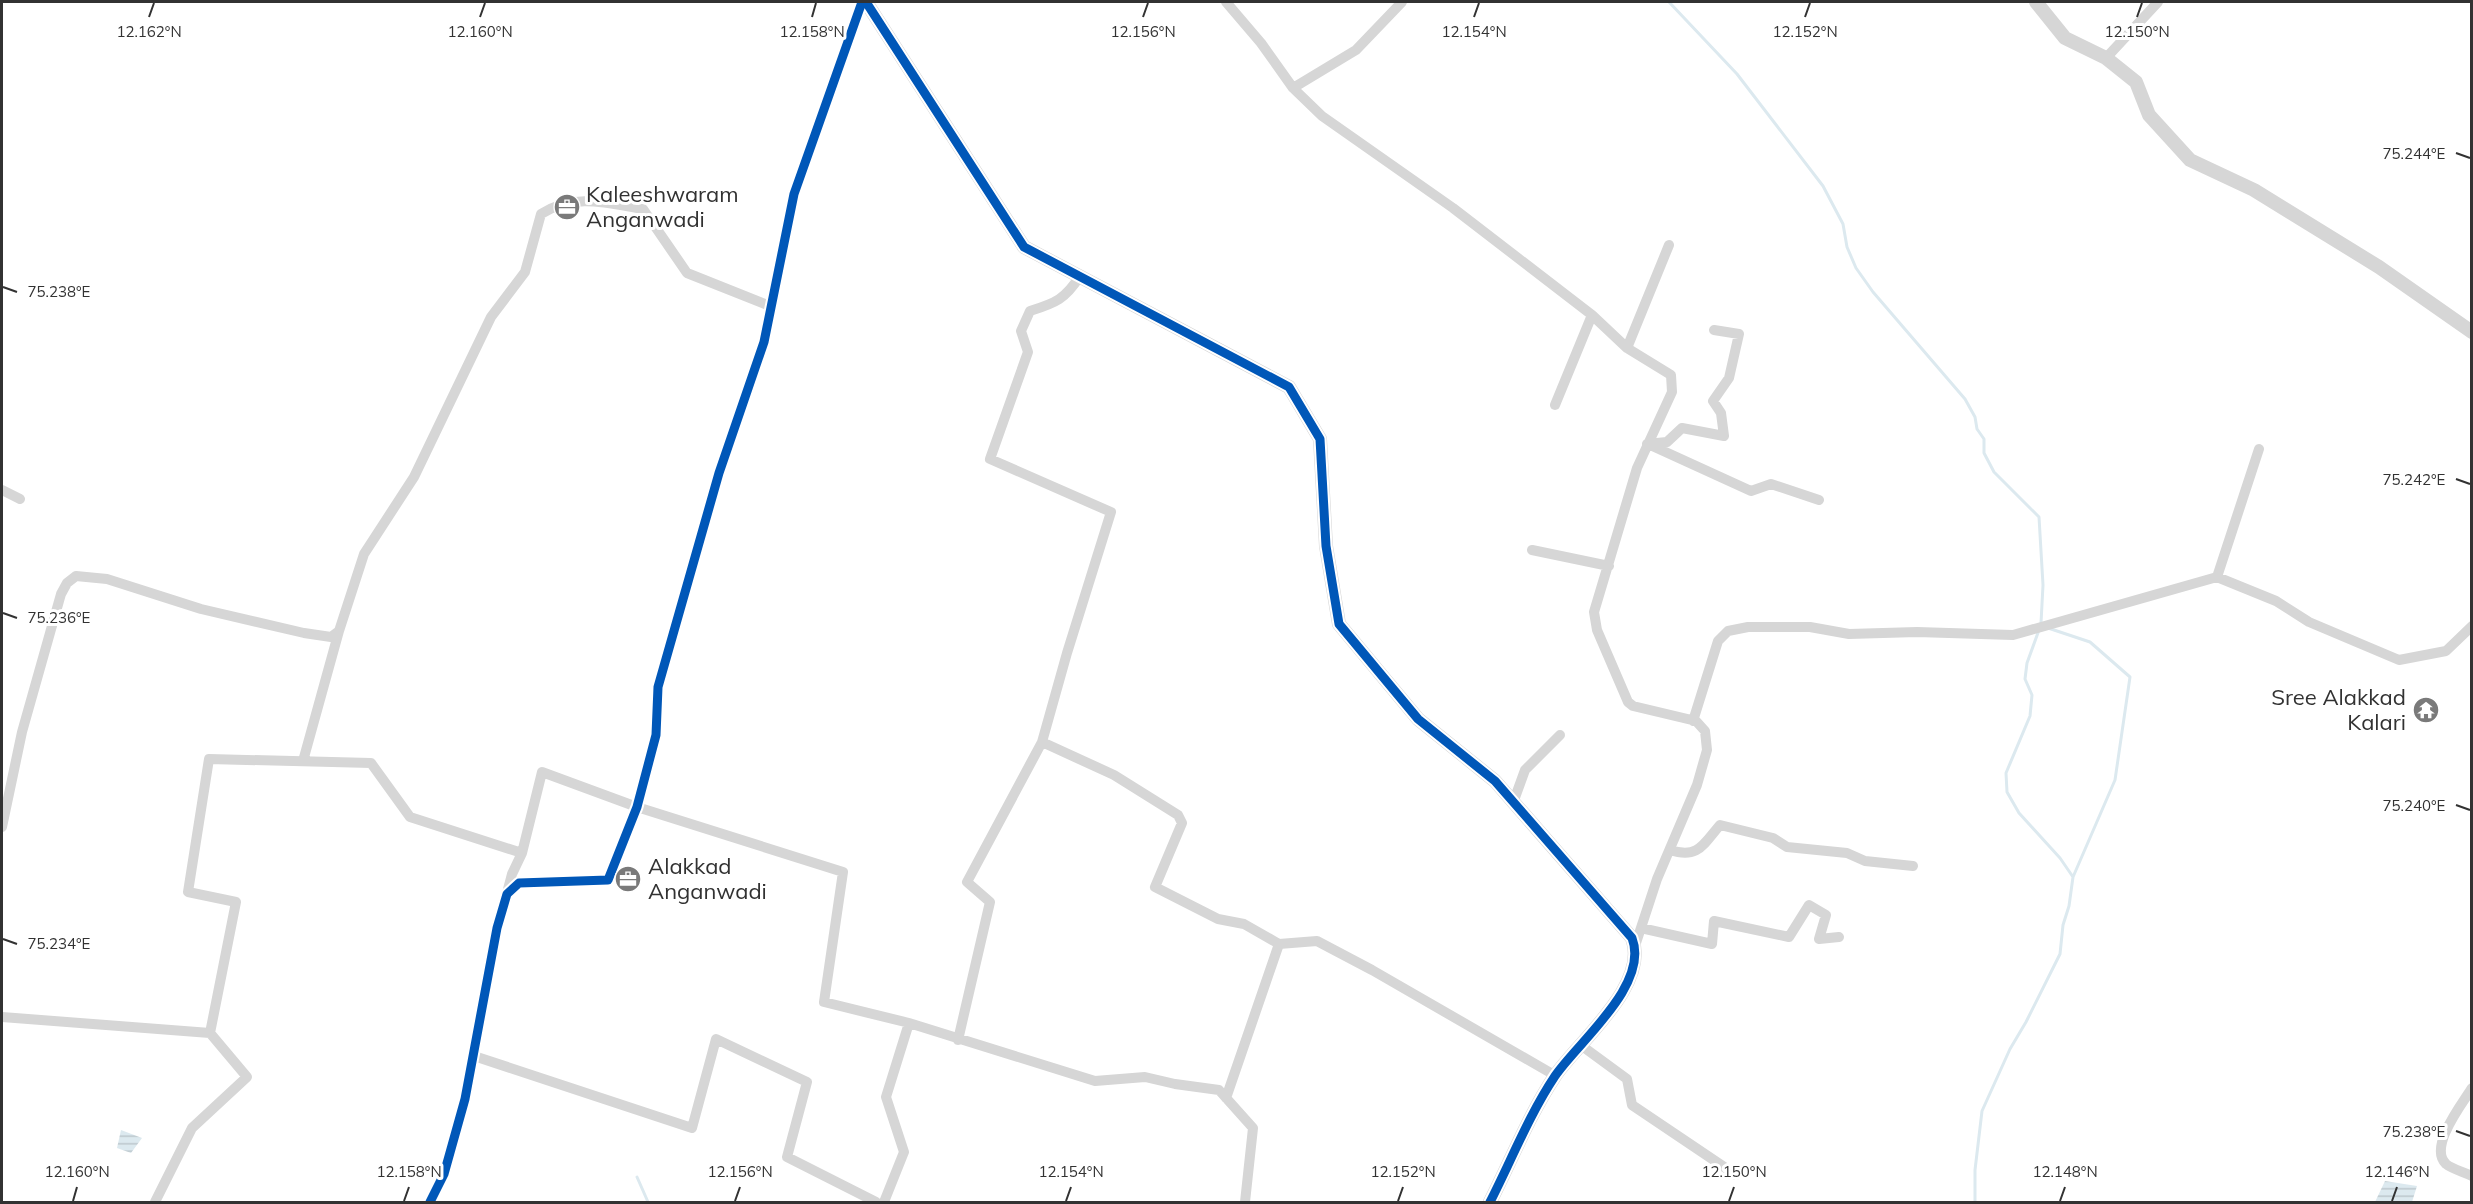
<svg xmlns="http://www.w3.org/2000/svg" width="2473" height="1204" viewBox="0 0 2473 1204" font-family="Mulish,sans-serif">
  <style>
    .water { fill: url(#water-rules) }
    .lines { fill: none; stroke-linecap: round; stroke-linejoin: round }
    .stream { stroke: #dce9ef; stroke-width: 3 }
    .minor { stroke: #d6d6d6; stroke-width: 10 }
    .tertiary { stroke: #d6d6d6; stroke-width: 14 }
    .cycleway-casing { stroke: #fff; stroke-width: 13 }
    .cycleway { stroke: #0057b8; stroke-width: 9 }
    .ticks { fill: none; stroke: #323232; stroke-width: 2 }
    .labels { text-anchor: middle; dominant-baseline: central; stroke-width: 6; stroke-linejoin: round; paint-order: stroke }
    .poi-label { font-size: 22px; fill: #323232; stroke: #fff; text-anchor: start }
    .ticks-label { font-size: 15px; text-anchor: middle; fill: #323232; stroke: #fff; stroke-width: 6; stroke-linejoin: round; paint-order: stroke }
  </style>
  <defs>
    <pattern id="water-rules" width="6" height="5" patternUnits="userSpaceOnUse" patternTransform="scale(1.5)"><rect width="6" height="5" fill="#dce9ef"/><path d="M0 2.5h6" fill="none" stroke="#bdc8cd"/></pattern>
  </defs>
  <rect width="100%" height="100%" fill="#fff"/>
  <path class="water" d="M121,1130l21,8 -11,15 -14,-5z
    M2385,1181l32,5 -5,16h-37z"/>
  <g class="lines">
    <path class="stream" d="M1669,2l68,72 86,112 20,38 4,23 9,21 17,24 92,107 10,18 2,12 7,10v14l10,19 45,45 4,68 -2,38
      M2048,628l42,14 40,35 -15,103 -42,97
      M637,1177l11,25
      M1975,1202v-32l7,-59 28,-62 16,-27 34,-68 3,-29 6,-19 4,-29 -13,-19 -41,-45 -12,-21 -1,-19 24,-57 2,-21 -7,-16 2,-16 12,-33"/>
    <path class="minor" d="M1226,2l35,41 32,45 29,28 131,92 139,107 35,33 44,27 1,17 -35,76 -43,144 3,18 31,72 5,4 63,15 9,10 2,19 -10,35 -40,94 -22,67
      M2106,58l52,-56
      M1293,88l63,-38 46,-48
      M1080,276c-15,23 -24,27 -50,35l-9,20 7,21 -38,107 121,53 -44,141 -25,89 72,33 64,40 4,8 -27,64 63,32 26,5 35,20 38,-3 55,29 184,106
      M1627,348l42,-103
      M1555,405l37,-90
      M1647,444l20,-2 15,-14 42,8 -3,-23 -8,-12 16,-23 10,-44 -25,-4
      M1648,444l103,47 20,-7 48,16
      M2,490l18,9
      M1532,550l77,16
      M2217,577l42,-128
      M1693,721l25,-80 10,-10 20,-4h62l39,7 68,-2 96,3 204,-58 59,24 33,21 90,38 47,-9 26,-25
      M303,761l36,-130
      M1513,803l12,-33 35,-35
      M2,827l20,-95 39,-138 6,-11 9,-7 31,3 94,30 103,24 27,4 8,-6 25,-77 50,-77 77,-160 34,-45 16,-58c33,-21 66,-11 102,-5l44,64 83,33
      M1670,850c28,9 33,-5 50,-25l53,13 14,9 60,6 18,8 48,5
      M507,893l5,-19 10,-21
      M1641,928l71,16 2,-23 75,16 20,-32 17,10 -7,24 20,-2
      M2,1017l208,16 37,44 -55,51 -37,74
      M210,1033l26,-131 -48,-10 21,-133 162,4 39,54 112,36 20,-81 95,35 206,65 -19,130 85,21
      M958,1040l32,-138 -23,-20 75,-140
      M1582,1046l45,33 5,26 104,70
      M474,1056l218,72 24,-89 91,43 -20,75 89,45
      M2472,1088c-10,16 -44,59 -26,76 6,5 18,8 26,12
      M1226,1098l53,-154
      M430,1202l14,-28 21,-75 32,-171 10,-34 12,-11 89,-3 29,-73 19,-72 2,-48 61,-214 45,-131 30,-148 68,-192
      M884,1202l20,-50 -18,-55 23,-74 186,58 50,-4 30,7 44,6 34,38 -8,74"/>
    <path class="tertiary" d="M866,2l158,245 265,140 31,52 6,107 13,78 79,95 77,62 137,157c18,47 -54,104 -77,138 -26,39 -44,85 -65,126
      M2036,2l29,36 41,20 30,24 13,33 41,45 64,30 125,77 93,65"/>
    <defs>
      <path id="cycleway" d="M866,2l158,245 265,140 31,52 6,107 13,78 79,95 77,62 137,157c18,47 -54,104 -77,138 -26,39 -44,85 -65,126
        M430,1202l14,-28 21,-75 32,-171 10,-34 12,-11 89,-3 29,-73 19,-72 2,-48 61,-214 45,-131 30,-148 68,-192"/>
    </defs>
    <use href="#cycleway" class="cycleway-casing"/>
    <use href="#cycleway" class="cycleway"/>
  </g>
  <path class="ticks" d="M149,17l5,-14M480,17l5,-14M812,17l4,-14M1143,17l5,-14M1474,17l5,-14M1805,17l5,-14M2137,17l5,-14M2456,153l14,5M3,287l14,5M2456,479l14,5M3,613l14,5M2456,805l14,5M3,939l14,5M2456,1131l14,5M73,1201l4,-14M404,1201l5,-14M735,1201l5,-14M1066,1201l5,-14M1398,1201l5,-14M1729,1201l5,-14M2060,1201l5,-14M2392,1201l5,-14"/>
  <defs>
    <symbol id="office-disc" viewBox="-11 -11 22 22"><circle r="9.5" fill="#7a7a7a" stroke="#fff"/><path d="M-6-3h4V-5.5h4V-3h4V5H-6ZM-1-4.5V-3h2v-1.5ZM-6 0V1H6V0Z" fill="#fff"/></symbol>
    <symbol id="temple-disc" viewBox="-11 -11 22 22"><circle r="9.5" fill="#7a7a7a" stroke="#fff"/><path d="M0-6L5-2H3V0L6.5 2.5H4V6H1.5V3h-3V6H-4V2.5H-6.5L-3 0V-2H-5Z" fill="#fff"/></symbol>
  </defs>
  <g fill-rule="evenodd">
    <use href="#office-disc" x="552" y="192" width="30" height="30"/>
    <use href="#temple-disc" x="2411" y="695" width="30" height="30"/>
    <use href="#office-disc" x="613" y="864" width="30" height="30"/>
  </g>
  <g class="labels">
    <g class="poi-label">
      <text x="586" y="194">Kaleeshwaram<tspan x="586" dy="25">Anganwadi</tspan></text>
      <text x="2406" y="697" text-anchor="end">Sree Alakkad<tspan x="2406" dy="25">Kalari</tspan></text>
      <text x="648" y="866">Alakkad<tspan x="648" dy="25">Anganwadi</tspan></text>
    </g>
  </g>
  <g class="ticks-label">
    <text x="149" y="37">12.162°N</text>
    <text x="480" y="37">12.160°N</text>
    <text x="812" y="37">12.158°N</text>
    <text x="1143" y="37">12.156°N</text>
    <text x="1474" y="37">12.154°N</text>
    <text x="1805" y="37">12.152°N</text>
    <text x="2137" y="37">12.150°N</text>
    <text x="2414" y="159">75.244°E</text>
    <text x="59" y="297">75.238°E</text>
    <text x="2414" y="485">75.242°E</text>
    <text x="59" y="623">75.236°E</text>
    <text x="2414" y="811">75.240°E</text>
    <text x="59" y="949">75.234°E</text>
    <text x="2414" y="1137">75.238°E</text>
    <text x="77" y="1177">12.160°N</text>
    <text x="409" y="1177">12.158°N</text>
    <text x="740" y="1177">12.156°N</text>
    <text x="1071" y="1177">12.154°N</text>
    <text x="1403" y="1177">12.152°N</text>
    <text x="1734" y="1177">12.150°N</text>
    <text x="2065" y="1177">12.148°N</text>
    <text x="2397" y="1177">12.146°N</text>
  </g>
  <rect width="2473" height="1204" fill="none" stroke="#323232" stroke-width="6"/>
</svg>
